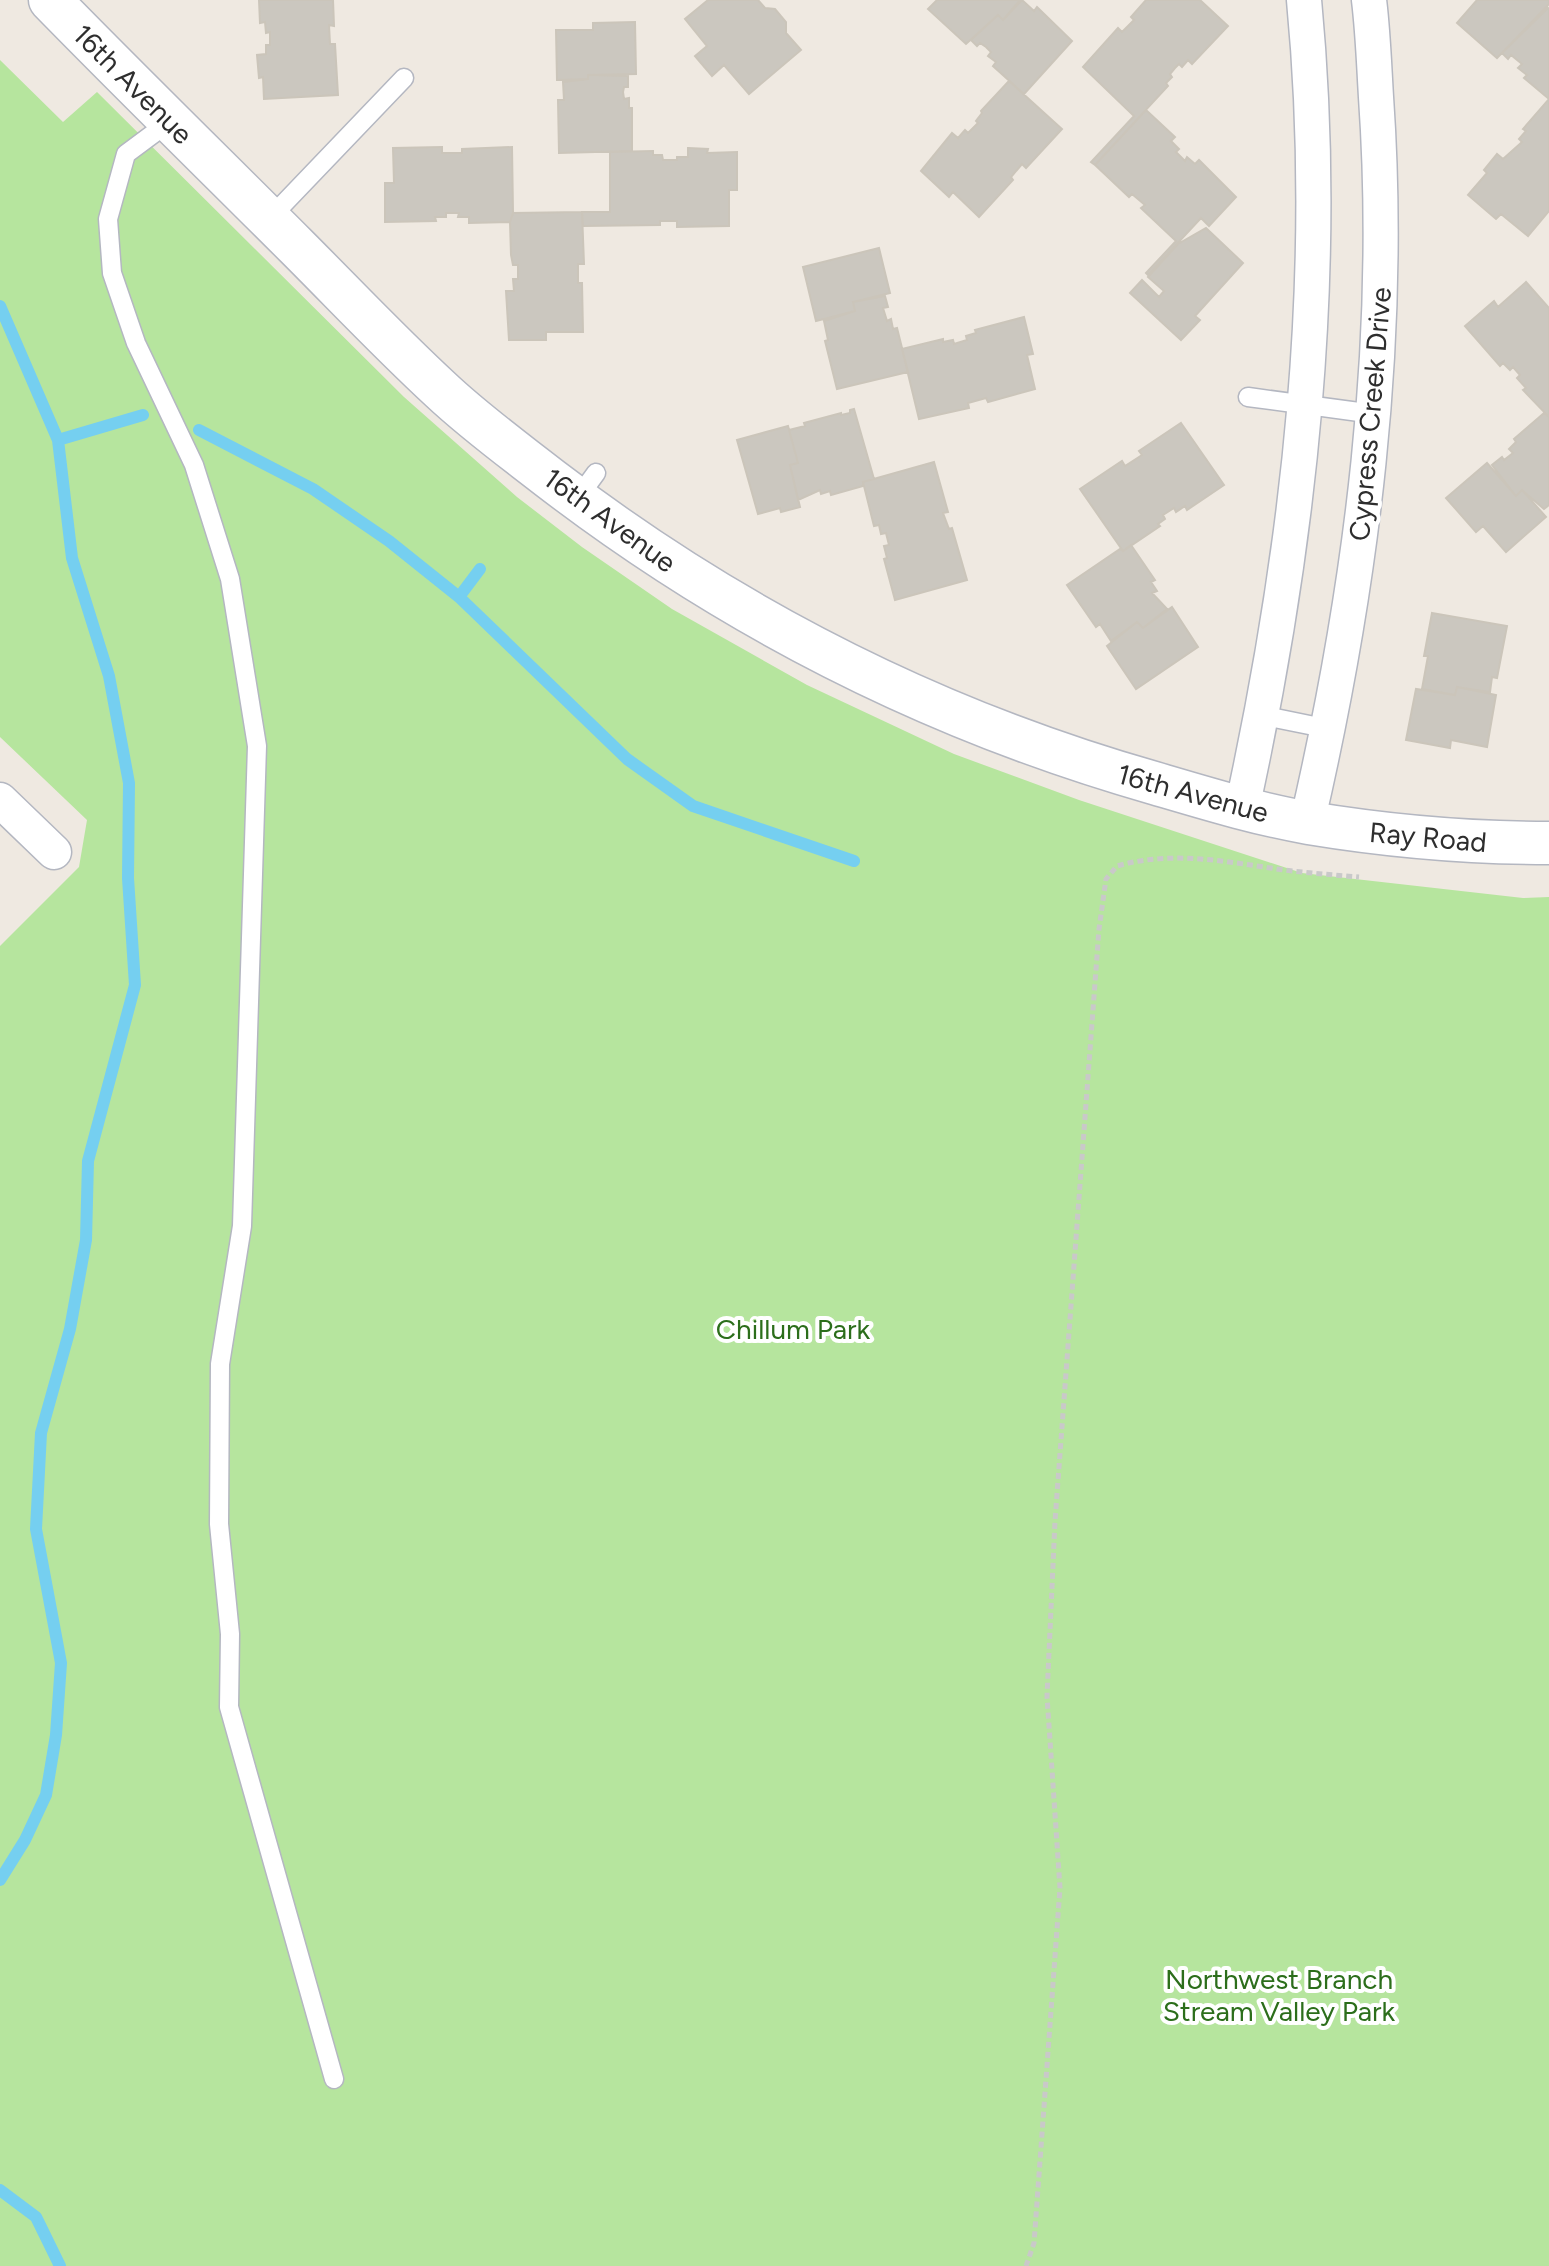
<svg xmlns="http://www.w3.org/2000/svg" width="1549" height="2266" viewBox="0 0 1549 2266" font-family="Figtree,sans-serif">
  <style>
    .green { fill: #b6e59e }
    .lines { fill: none; stroke-linecap: round; stroke-linejoin: round }
    .stream { stroke: #75cff0; stroke-width: 12 }
    .building { fill: #cbc7bf; stroke: #cbc5ba; stroke-width: 2 }
    .service-casing { stroke: #b4b7c1; stroke-width: 21 }
    .minor-casing { stroke: #b4b7c1; stroke-width: 37 }
    .tertiary-casing { stroke: #b4b7c1; stroke-width: 45 }
    .path { stroke: #c9c9c9; stroke-width: 5; stroke-dasharray: 6 4; stroke-linecap: butt }
    .service { stroke: #fff; stroke-width: 18 }
    .minor { stroke: #fff; stroke-width: 34 }
    .tertiary { stroke: #fff; stroke-width: 42 }
    .labels { text-anchor: middle; dominant-baseline: central; stroke-width: 8; stroke-linejoin: round; paint-order: stroke }
    .street-label { font-size: 28px; fill: #2e2e2e; stroke: #fff }
    .park-label { font-size: 28px; fill: #2c6e1b; stroke: #fff }
  </style>
  <rect width="100%" height="100%" fill="#efe9e1"/>
  <path class="green" d="M0,60l63,62 34,-30 307,305 113,100 65,50 90,62 135,76 147,69 125,46 223,73 221,25 26,-1v1369h-1549v-1320l79,-79 8,-47 -87,-83z"/>
  <g class="lines">
    <path class="stream" d="M0,306l58,134 14,118 37,118 20,107 -1,95 7,107 -47,176 -2,79 -16,89 -29,104 -5,96 25,134 -5,72 -10,60 -21,45 -25,40
      M199,430l114,59 76,52 70,56 168,162 66,47 161,55
      M58,440l85,-25
      M459,597l21,-28
      M0,2190l36,27 24,49"/>
  </g>
  <path class="building" d="M259,0h74l1,26 -5,-1 1,19h5l3,51 -74,4 -1,-22 -4,1 -2,-23 9,-1v-9h4v-13l-4,1 -1,-11 -5,1z
    M708,0h50l7,8 10,1 11,13v11l15,17 -52,44 -25,-29 -12,11 -17,-20 12,-10 -22,-27z
    M937,0h83l-17,20 -5,-5 -32,29 -38,-35z
    M1022,0l12,11 3,-4 35,34 -48,53 -31,-28 3,-4 -8,-6 3,-4 -5,-5 -6,-4 -3,3 -6,-6 27,-25 5,5z
    M1146,0h54l28,26 -36,38 -4,-4 -6,7 -3,-3 -4,4 -5,6 2,3 -6,6 2,3 -73,79 -4,-3 43,-46 -51,-49 35,-39 4,4 12,-12 -3,-3z
    M1477,0h72v4l-52,54 -40,-35z
    M1548,8l1,1v90l-25,-21 3,-3 -9,-7 4,-4 -11,-9 -3,4 -6,-6z
    M635,22l1,52 -48,1v4l-31,1 -1,-50h37v-7z
    M588,75l40,1v11h-4l-1,5 1,7 5,-1v10h3v43l-73,2 -1,-53h6l-1,-18 25,-3z
    M1009,81l53,48 -36,39 -4,-4 -11,13 2,3 -34,37 -26,-25 -4,5 -28,-26 31,-38 6,5 7,-8 3,3 10,-10 -2,-2 6,-8 -1,-2z
    M1549,99v112l-21,25 -27,-22 -5,5 -28,-24 19,-22 -3,-3 13,-16 6,5 19,-17 -3,-3 7,-8 -3,-2z
    M1146,110l29,27 -4,4 8,8 -3,3 9,9 2,-4 8,7 4,-4 37,37 -27,29 -8,-8 -53,57 -2,-2 30,-32 -35,-33 4,-3 -13,-11 -3,3 -34,-32z
    M442,147v6h20v-4l50,-2 1,66 -3,9 -41,1v-6h-11l1,-4h-13v4h-11l1,4 -51,1v-39h9l-1,-35z
    M688,148l20,1 -1,4 30,-1v38h-8v36l-52,1v-6h-17v4l-77,1 -1,-14h28v-60l43,-1v4h9l1,5h14v-3h11z
    M582,212l2,52h-6v19h4l1,49h-37v8h-37l-3,-49h8l-1,-12h5v-14h-5l-2,-10 -1,-33 3,-9z
    M1206,228l37,35 -48,53 5,4 -19,20 -51,-47 12,-13 17,17 5,-6 -16,-14 30,-33z
    M879,248l11,45 -37,9 2,9 -39,10 -13,-54z
    M1526,282l23,26v109l-26,-27 3,-2 -9,-10 3,-3 -7,-8 -3,3 -7,-7 -3,3 -35,-40 29,-25 4,6z
    M885,296l3,11 -5,1 4,13 4,-2 2,10 4,-1 11,44 -71,17 -12,-48 3,-1 -4,-19 31,-10 -2,-9z
    M1024,317l9,37 -6,1 8,34 -47,13 -2,-4 -18,5 1,5 -50,11 -17,-70 41,-10v3l10,-2 1,4 13,-4 -1,-4 10,-3 -1,-3z
    M854,409l20,70 -11,3v4l-32,9 -1,-4 -9,3 -1,-4 -22,10 -8,-35 8,-2 -9,-33 16,-4 -1,-3 37,-10v2l9,-2v-3z
    M1544,413l5,4v88l-5,4 -22,-19 -6,6 -24,-31 10,-8 2,3 9,-7 -4,-4 7,-7 -2,-3z
    M1181,423l43,62 -37,25 -2,-4 -9,6 -2,-4 -11,7 2,4 -7,5 2,2 -37,25 -43,-62 42,-28 3,5 17,-11 -3,-4z
    M788,426l10,37 -8,2 10,42 -19,5 -1,-4 -22,6 -21,-74z
    M934,462l14,50 -5,1 6,16 3,-1 15,52 -72,20 -11,-41 3,-1 -3,-12 5,-1 -3,-12 -5,1 -2,-9 -5,1 -11,-44z
    M1487,463l29,33 6,-6 24,27 -40,35 -23,-26 -7,6 -30,-34z
    M1131,545l24,35 -4,2 6,9 -5,2 15,16 -24,19 -6,-6 -26,19 -11,-17 -4,3 -29,-42 53,-36 3,2z
    M1172,607l26,40 -62,42 -29,-43 30,-24 6,6z
    M1432,613l75,13 -10,52 -5,-1 -2,15 -33,-5 -2,8 -33,-6 6,-33h-4z
    M1457,687l39,8 -9,52 -36,-7 -1,8 -44,-8 10,-51 39,6z"/>
  <g class="lines">
    <defs>
      <path id="service" d="M169,122l-43,32 -18,65 4,54 24,70 58,122 36,114 27,167 -15,480 -22,138 -1,160 11,110 -1,73 105,372
        M269,219l135,-141
        M1248,397l126,17
        M577,499l19,-26
        M1260,715l69,14"/>
      <path id="minor" d="M0,800l54,52
        M1242,808c58,-265 88,-537 62,-808
        M1307,823c55,-238 86,-482 69,-726 -2,-33 -3,-65 -7,-97"/>
      <path id="tertiary" d="M50,0c81,83 164,164 246,246 48,48 95,98 145,144 35,33 74,61 111,90 183,140 381,240 602,303 51,15 103,31 155,40 79,13 160,20 240,20"/>
    </defs>
    <use href="#service" class="service-casing"/>
    <use href="#minor" class="minor-casing"/>
    <use href="#tertiary" class="tertiary-casing"/>
    <path class="path" d="M1026,2266l8,-23 26,-355 -13,-192 8,-175 44,-592 7,-50 11,-13c56,-16 111,-4 167,4 25,3 50,5 75,7"/>
    <use href="#service" class="service"/>
    <use href="#minor" class="minor"/>
    <use href="#tertiary" class="tertiary"/>
  </g>
  <g class="labels">
    <g class="street-label">
      <text transform="translate(133 84) rotate(45)">16th Avenue</text>
      <text transform="translate(1370 414) rotate(-85)">Cypress Creek Drive</text>
      <text transform="translate(610 520) rotate(36)">16th Avenue</text>
      <text transform="translate(1193 793) rotate(15)">16th Avenue</text>
      <text transform="translate(1428 837) rotate(5)">Ray Road</text>
    </g>
    <g class="park-label">
      <text x="793" y="1329">Chillum Park</text>
      <text x="1279" y="1979">Northwest Branch<tspan x="1279" dy="32">Stream Valley Park</tspan></text>
    </g>
  </g>
</svg>
